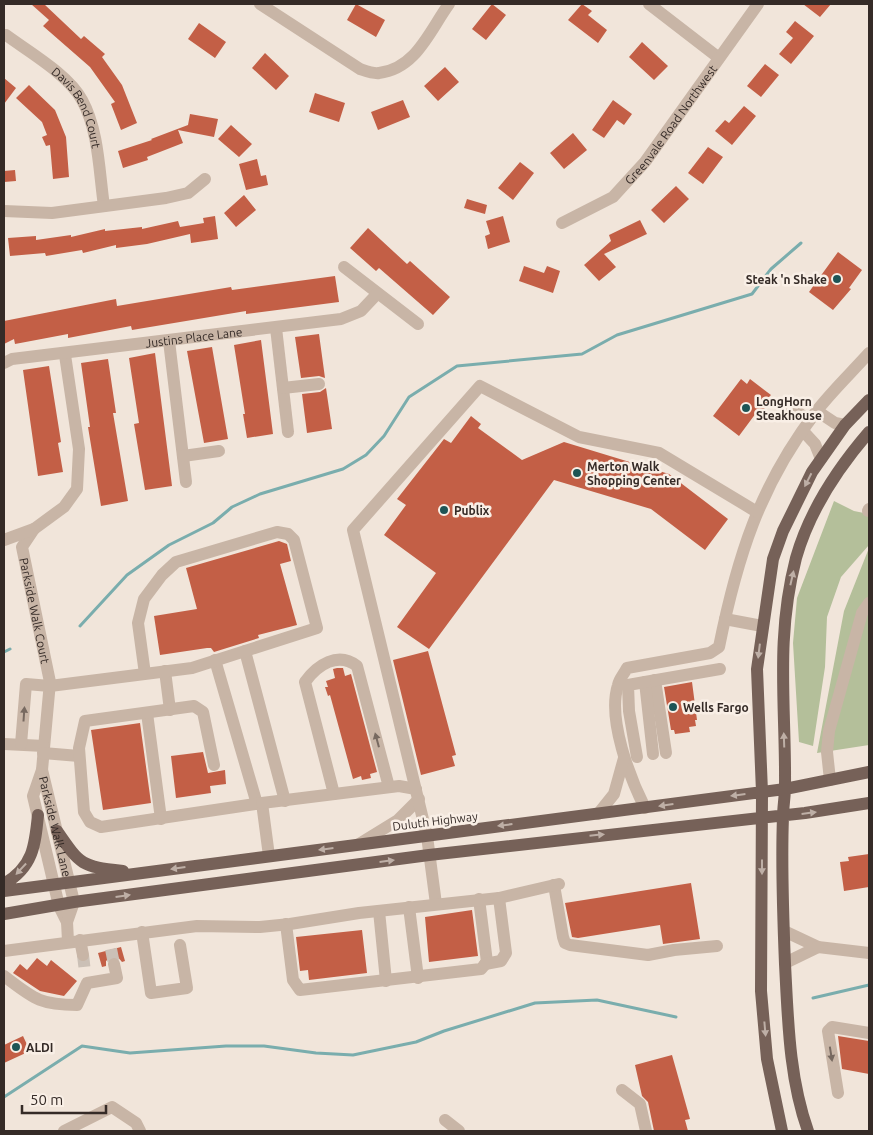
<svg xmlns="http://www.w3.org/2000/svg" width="873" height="1135" viewBox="0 0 873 1135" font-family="Ubuntu,sans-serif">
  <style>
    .green { fill: #b4bf9a }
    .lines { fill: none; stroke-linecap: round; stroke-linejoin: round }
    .stream { stroke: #7aadad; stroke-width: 3 }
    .building { fill: #c35f46 }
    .minor-tunnel { stroke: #cbc0b6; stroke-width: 12; stroke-dasharray: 12 6; stroke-linecap: butt }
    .minor { stroke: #c8b5a6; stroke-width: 12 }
    .major { stroke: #766158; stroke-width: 12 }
    .oneway { fill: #beafa6 }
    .oneway2 { fill: #776960 }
    .poi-dot { fill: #1e5455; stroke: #f9efe6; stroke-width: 2 }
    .labels { text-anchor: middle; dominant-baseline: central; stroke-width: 5; stroke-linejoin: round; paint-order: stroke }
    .street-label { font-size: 12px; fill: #352b27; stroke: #f9efe6 }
    .poi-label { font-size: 12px; font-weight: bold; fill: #352b27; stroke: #f9efe6; text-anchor: start }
  </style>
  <rect width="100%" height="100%" fill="#f1e5da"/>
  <path class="green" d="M834,501l20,10 15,3v31l-28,32 -14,40 -2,50 -12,79 -14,-4 -6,-99 4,-45z
    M869,548v197l-52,8 27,-142z"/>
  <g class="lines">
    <path class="stream" d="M80,626l47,-51 42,-30 44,-22 19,-16 28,-13 83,-25 23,-14 18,-19 25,-39 48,-31 125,-12 35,-19 135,-41 19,-25 30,-26
      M4,652l6,-3
      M813,998l56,-13
      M4,1097l78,-51 48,7 96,-7h38l52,7 37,2 63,-13 28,-11 91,-28 62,-3 79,17"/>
  </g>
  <path class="building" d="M31,4h13l37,35 3,-3 21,18 -3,3 20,28 15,38 -16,7 -10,-26 4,-2 -25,-35 -47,-41 6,-6z
    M356,4l29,16 -9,17 -29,-17z
    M492,4l14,11 -20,25 -14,-11z
    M582,4l10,7 -4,4 19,15 -9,13 -30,-23z
    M803,4h28l-11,13z
    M795,21l19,15 -23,28 -12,-10 14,-16 -7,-6z
    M199,23l27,19 -11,16 -27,-19z
    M642,42l26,24 -14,14 -25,-23z
    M265,53l24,23 -13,14 -24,-22z
    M765,64l14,11 -18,22 -14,-11z
    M445,67l14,15 -21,19 -14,-15z
    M4,78l12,10 -12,16z
    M29,85l26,25 11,27 3,40 -16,2 -3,-34 -4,1 -4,-9 5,-2 -5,-13 -26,-24z
    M315,93l30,10 -6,19 -30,-10z
    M403,100l7,17 -32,13 -7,-18z
    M613,100l19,14 -8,11 -7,-5 -13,18 -12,-8z
    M744,106l12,10 -24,29 -17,-14 10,-11 4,3z
    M190,114l28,5 -4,18 -36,-7 5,13 -36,14 1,3 -25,8 -5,-17 34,-11 -1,-1 37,-14z
    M231,125l21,19 -13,13 -21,-18z
    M573,133l14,17 -23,19 -14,-16z
    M708,147l15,10 -20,27 -15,-11z
    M257,159l4,17 5,-1 2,10 -22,5 -7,-26z
    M520,162l14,11 -21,27 -15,-12z
    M15,170l1,11 -12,1v-11z
    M676,186l13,13 -25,24 -13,-13z
    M244,195l12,15 -20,17 -12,-14z
    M467,199l20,6 -2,9 -21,-6z
    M215,216l3,23 -27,4 -1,-9 -43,10 -31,4v-3l-33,8 -1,-3 -36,6 -1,-3 -35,3 -2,-18 28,-2v4l35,-5v2l34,-8v2l37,-4v2l36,-8 2,6 24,-4 -1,-5z
    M503,216l7,26 -22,7 -3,-13 5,-2 -4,-13z
    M640,220l7,14 -43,20 12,13 -17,14 -15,-16 27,-24 -2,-6z
    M368,228l39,36 3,-3 40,36 -17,18 -54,-47 -3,3 -26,-23z
    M838,252l24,18 -13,18 2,1 -18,21 -24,-18z
    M524,266l20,7 3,-7 13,5 -7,22 -34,-12z
    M335,276l4,26 -93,12v-3l-114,19 -1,-4 -63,12v-4l-53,10 -1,-5 -10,5v-23l112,-22 1,7 114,-19 1,3z
    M319,334l6,44 -6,-2 -18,2 -6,-41z
    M261,340l12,94 -26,4 -4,-24h2l-11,-69z
    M212,347l16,92 -24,4 -17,-92z
    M155,353l17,133 -27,4 -11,-66 5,-1 -10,-65z
    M108,359l8,54h-3l15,88 -27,5 -13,-79h2l-9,-64z
    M49,366l12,76 -3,1 5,29 -25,4 -15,-106z
    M741,379l6,5 3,-5 21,16 -4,4 3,2 -8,11 -3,-3 -20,27 -26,-20z
    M326,388l6,41 -25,4 -5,-39 18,-2z
    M471,416l10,8 -3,4 44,32 42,-18 105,32 59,45 -23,31 -54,-41 -97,-29 -125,169 -32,-22 39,-54 -52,-38 22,-30 -9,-6 47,-60 7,4z
    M279,541l8,3 4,17 -11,3 17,61 -39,10 1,3 -45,14 -3,-4h-4l-47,7 -6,-39 43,-7 -11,-41z
    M428,651l28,104 -4,1 3,10 -34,9 -28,-115z
    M337,668h6l2,8 6,-2 26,98 -7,2 1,4 -9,2 -1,-4 -8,3 -23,-84 -2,1 -3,-9h3l-2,-6 9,-3 -2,-9z
    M692,682l5,38h-2l1,6 -7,1 1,5 -15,2 -1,-4h-3l-7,-43z
    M140,723l11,80 -48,7 -12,-80z
    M203,752l5,21 17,-3 1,14 -16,2 1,7 -35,5 -5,-42z
    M869,854v33l-25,4 -4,-29 9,-1 -1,-4z
    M691,883l9,56 -37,5 -3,-19 -82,13 -6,-1 -7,-34z
    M472,910l6,46 -49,6 -4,-45z
    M362,930l5,43 -58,7 -1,-10 -8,1 -4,-34z
    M121,947l4,14 -3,1 -5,-6h-5l-6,5v5l-4,1 -4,-14z
    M37,958l10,8 4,-6 26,21 -13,15 -24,-5 -27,-18 7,-9 7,6z
    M23,1036l7,15 -26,12v-18z
    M838,1036l31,5v33l-27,-5z
    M672,1055l18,64 -5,1 3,11h-34l-6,-29 -6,-6 -7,-31z"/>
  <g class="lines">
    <path class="minor-tunnel" d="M111,949l3,15
      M83,955l2,17"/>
    <g class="minor">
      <path d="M260,4l100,65c6,2 14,5 19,4 37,-4 51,-43 70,-69"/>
      <path d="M649,4l70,54"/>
      <path id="s1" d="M6,35c23,17 63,40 76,65 17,31 17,72 22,106"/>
      <path d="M4,211l48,2 114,-15 22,-5 17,-14"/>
      <path id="s2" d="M562,223l51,-26 32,-35 113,-158"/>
      <path d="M344,267l74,57"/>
      <path d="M276,328l12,104"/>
      <path d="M169,341l17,141"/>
      <path id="s3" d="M65,355l14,94 -2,40 -13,18 -30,22 -12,18 28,135 -8,88 -9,26 26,110 8,16 1,19"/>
      <path id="s4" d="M4,363l8,-4 329,-40 20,-8 16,-17"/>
      <path d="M283,388l36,-4"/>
      <path d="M786,403l23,18"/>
      <path d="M817,411l18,12 10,2"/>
      <path d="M803,431l12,13 6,15"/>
      <path d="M183,456l36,-5"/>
      <path d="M868,511l1,-2"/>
      <path d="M4,540l30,-11"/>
      <path d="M725,619l37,7"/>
      <path d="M245,651l40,150"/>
      <path d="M215,660l42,144"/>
      <path d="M165,671l5,39"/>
      <path d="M655,680l11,73"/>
      <path d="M147,713l14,106"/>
      <path d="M4,744l40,2"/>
      <path d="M21,744l5,-60 24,2 142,-18 125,-40 -23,-88 -6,-6 -11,-2 -101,30 -14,13 -18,24 -6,24 7,51"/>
      <path d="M43,753l36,3"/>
      <path d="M653,754l-8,-72 75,-13"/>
      <path d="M637,757l-8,-46 -1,-26 17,-3"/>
      <path d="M214,765l-11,-53 -9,-6 -109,15 -6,27 5,64 6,10 11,5 161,-24 7,53"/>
      <path id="s5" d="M42,770l32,132 -7,20"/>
      <path d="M830,780l-3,-28 2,-21 33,-118 7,-10"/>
      <path d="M334,794l-29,-112c12,-17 33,-31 52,-16l32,121"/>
      <path d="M262,803l137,-17 17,3"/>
      <path d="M645,808c-15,-30 -38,-89 -27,-123 1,-6 6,-11 9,-17l83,-15 9,-6c18,-89 40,-160 96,-234 16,-21 36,-40 54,-60"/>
      <path d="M598,814l16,-20 10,-36"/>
      <path d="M359,844l39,-24 21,-21"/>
      <path d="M554,885l9,52 2,6 5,2 78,10 26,-5 43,-4"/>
      <path d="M436,904l-9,-68 -74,-306 127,-144 99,51 80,16 98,59"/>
      <path d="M409,907l9,71"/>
      <path d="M379,911l7,70"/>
      <path d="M286,924l7,56 7,10 181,-21 6,-7 -8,-63"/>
      <path d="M784,931l34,16 51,6"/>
      <path d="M142,932l9,61 36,-5 -7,-43"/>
      <path d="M80,940l3,15"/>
      <path d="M4,951l193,-25 63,1 30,-3 69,-11 140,-15 60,-14"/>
      <path d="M785,963l33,-16"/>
      <path d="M485,964l16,-3 5,-8 -7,-55"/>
      <path d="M4,976c29,22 35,29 73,29l10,-22 30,-5 -3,-14"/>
      <path d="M622,1090l18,14 6,27"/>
      <path d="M838,1093l-10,-62 4,-4 37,6"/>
      <path d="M445,1120l14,11"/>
      <path d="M64,1131l48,-24 24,16 4,8"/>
    </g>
    <path class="major" d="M57,831c24,35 24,35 66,40
      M4,884c29,-17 31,-38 34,-69
      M4,891l781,-102 84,-17
      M4,914l70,-12 355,-47 376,-42 64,-10
      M782,1131l-15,-72 -6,-68 1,-199 -5,-123 16,-110 10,-28 29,-59 33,-47 24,-25
      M808,1131c-19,-53 -20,-111 -23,-167 -2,-49 -4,-98 -2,-147 0,-10 2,-20 2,-30 1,-81 -10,-148 11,-229 13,-46 42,-90 73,-126"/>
  </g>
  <defs><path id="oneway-solid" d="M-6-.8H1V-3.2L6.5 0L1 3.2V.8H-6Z" transform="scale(1.25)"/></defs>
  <g class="oneway">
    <use href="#oneway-solid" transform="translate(808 480) rotate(117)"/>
    <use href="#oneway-solid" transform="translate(792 578) rotate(-77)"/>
    <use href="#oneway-solid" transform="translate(759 651) rotate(97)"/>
    <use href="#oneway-solid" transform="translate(784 740) rotate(-92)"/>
    <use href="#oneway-solid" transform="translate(738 795) rotate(173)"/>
    <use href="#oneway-solid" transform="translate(666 805) rotate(172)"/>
    <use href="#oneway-solid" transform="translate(809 813) rotate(-7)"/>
    <use href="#oneway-solid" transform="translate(505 825) rotate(173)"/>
    <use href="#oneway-solid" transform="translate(597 835) rotate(-6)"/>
    <use href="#oneway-solid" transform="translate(326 849) rotate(173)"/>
    <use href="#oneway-solid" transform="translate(387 861) rotate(-7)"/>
    <use href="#oneway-solid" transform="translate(762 867) rotate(90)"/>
    <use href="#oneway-solid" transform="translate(178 868) rotate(172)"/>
    <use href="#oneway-solid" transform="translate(21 869) rotate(133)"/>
    <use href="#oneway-solid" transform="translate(123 896) rotate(-8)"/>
    <use href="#oneway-solid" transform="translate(765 1029) rotate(85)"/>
  </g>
  <g class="oneway2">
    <use href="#oneway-solid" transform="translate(24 714) rotate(-86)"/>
    <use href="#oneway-solid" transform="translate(377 740) rotate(-105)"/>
    <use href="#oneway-solid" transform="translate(831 1054) rotate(81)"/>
  </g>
  <g class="poi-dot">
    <circle cx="837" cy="279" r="5"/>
    <circle cx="746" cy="408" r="5"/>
    <circle cx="577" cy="473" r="5"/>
    <circle cx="444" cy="510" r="5"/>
    <circle cx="673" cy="707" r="5"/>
    <circle cx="16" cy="1047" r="5"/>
  </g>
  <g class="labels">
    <g class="street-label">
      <text stroke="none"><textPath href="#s1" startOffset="105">Davis Bend Court</textPath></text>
      <text stroke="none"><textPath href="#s2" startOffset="150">Greenvale Road Northwest</textPath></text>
      <text stroke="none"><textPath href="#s4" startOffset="192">Justins Place Lane</textPath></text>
      <text stroke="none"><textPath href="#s3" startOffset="281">Parkside Walk Court</textPath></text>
      <text transform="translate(435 821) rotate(-7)">Duluth Highway</text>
      <text stroke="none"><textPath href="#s5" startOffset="58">Parkside Walk Lane</textPath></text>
    </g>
    <g class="poi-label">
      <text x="827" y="279" text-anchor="end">Steak 'n Shake</text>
      <text x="756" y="401">LongHorn<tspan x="756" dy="14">Steakhouse</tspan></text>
      <text x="587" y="466">Merton Walk<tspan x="587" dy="14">Shopping Center</tspan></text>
      <text x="454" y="510">Publix</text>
      <text x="683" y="707">Wells Fargo</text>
      <text x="26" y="1047">ALDI</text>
    </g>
  </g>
  <rect width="873" height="1135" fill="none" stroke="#352b27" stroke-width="10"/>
  <path d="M22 1105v8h84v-8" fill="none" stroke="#352b27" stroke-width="2.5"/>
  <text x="30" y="1105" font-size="15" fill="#352b27" stroke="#f9efe6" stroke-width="4" paint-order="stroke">50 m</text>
</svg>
